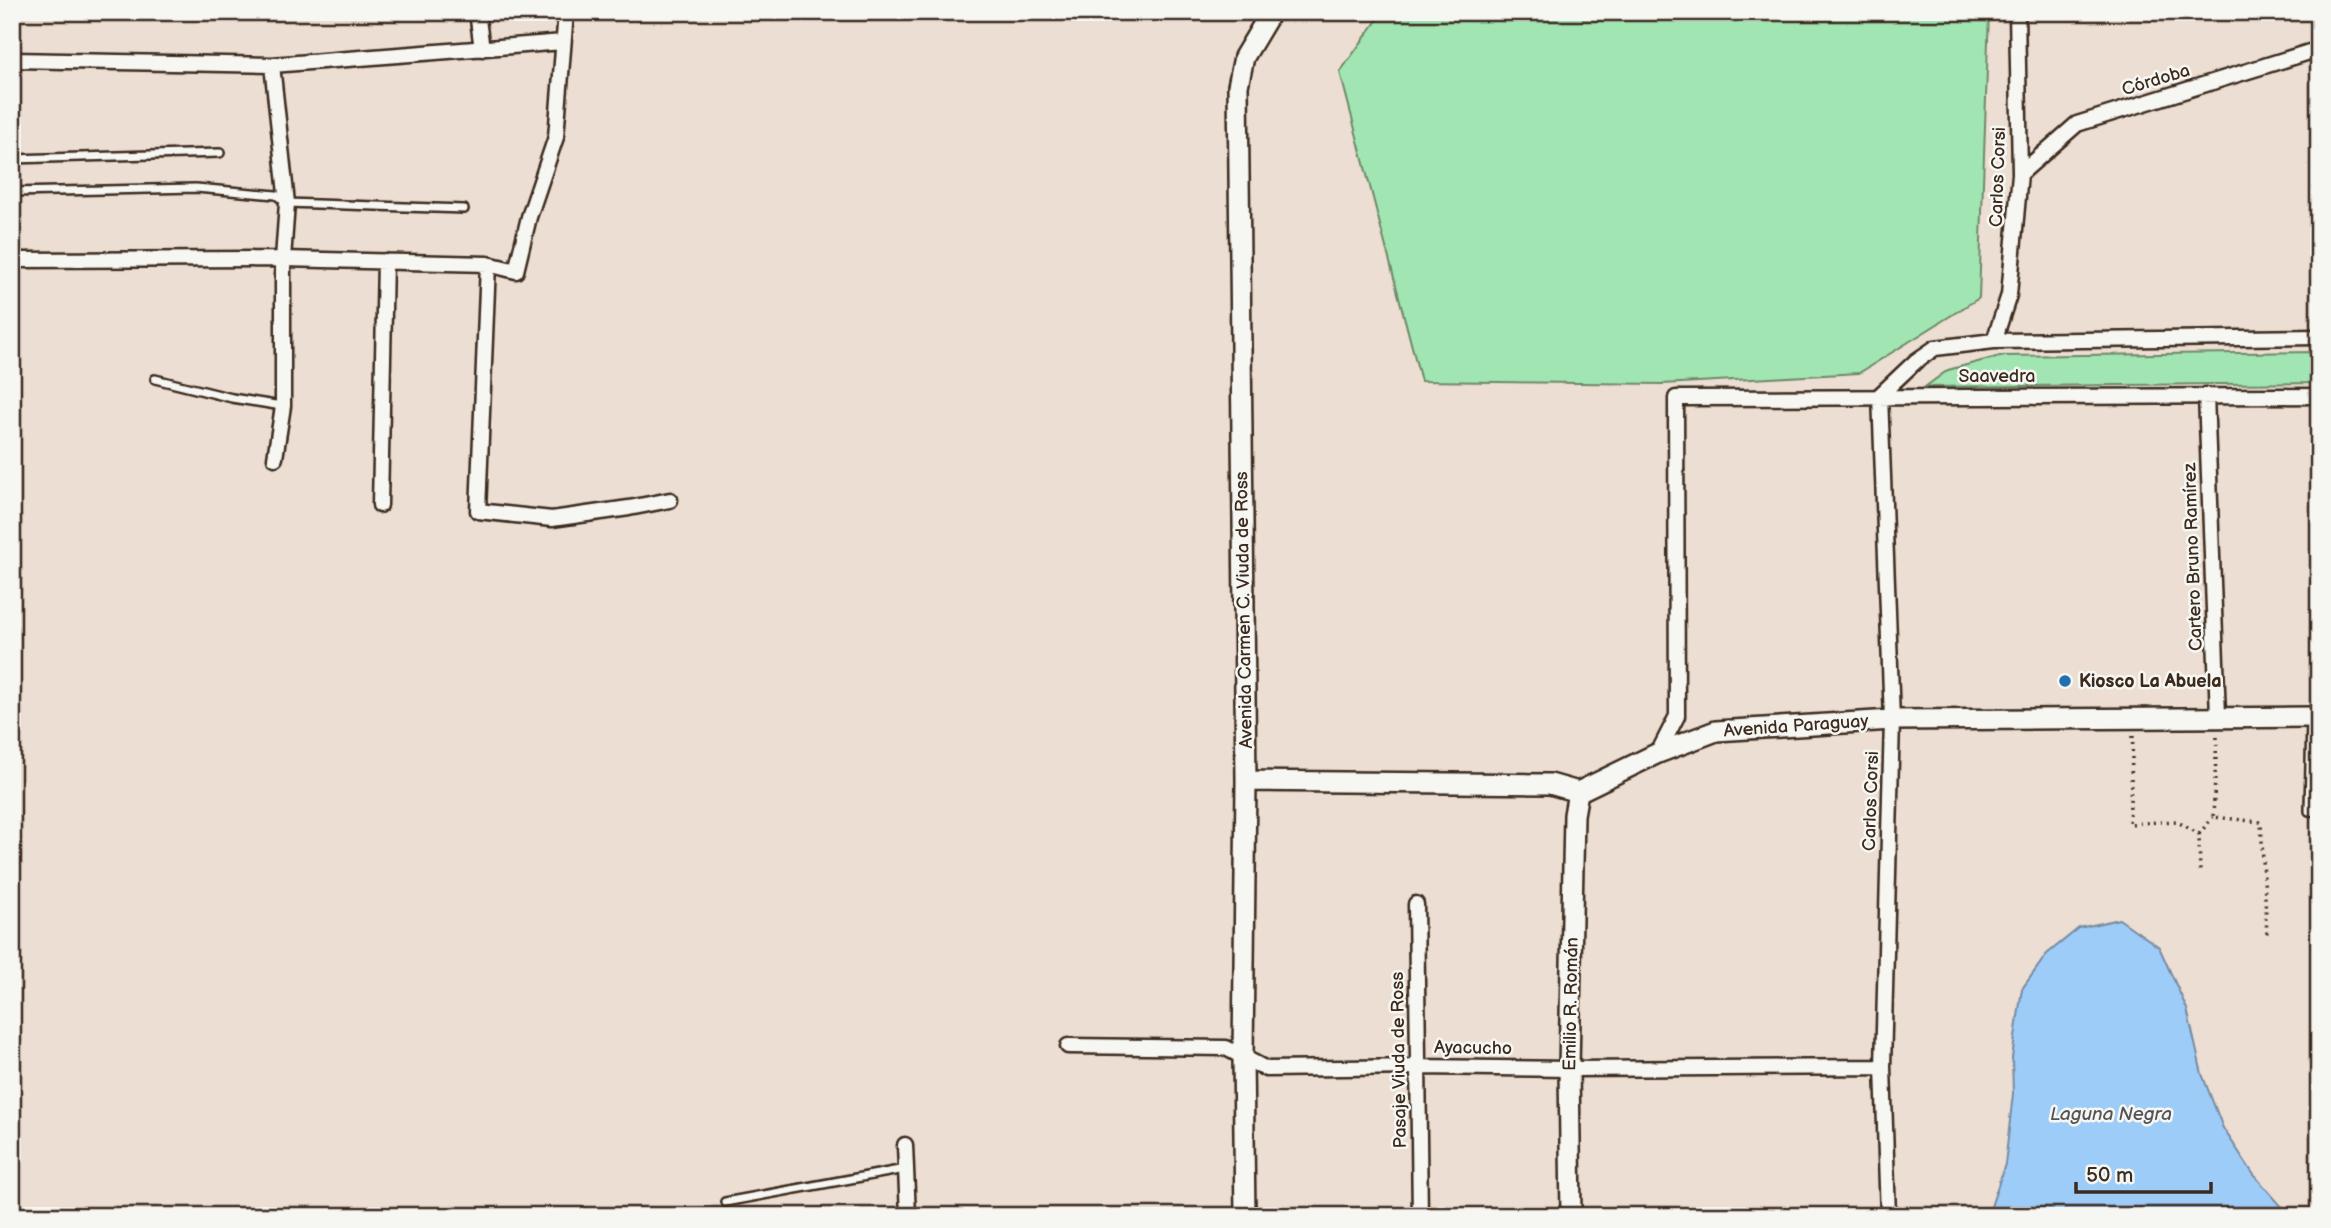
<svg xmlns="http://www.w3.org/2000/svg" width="2331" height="1228" viewBox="0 0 2331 1228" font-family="'Balsamiq Sans',sans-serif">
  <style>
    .green { fill: #a1e6b2; stroke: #6e8868; stroke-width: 2 }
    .water { fill: #9eccf9; stroke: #768ba1; stroke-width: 2 }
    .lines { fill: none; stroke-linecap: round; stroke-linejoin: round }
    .lane-casing { stroke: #3b2a1e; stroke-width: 12 }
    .street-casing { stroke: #3b2a1e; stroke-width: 19 }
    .secondary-casing { stroke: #3b2a1e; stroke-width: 24 }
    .path { stroke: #3b2a1e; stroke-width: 3.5; stroke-dasharray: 2 5; stroke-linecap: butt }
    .lane { stroke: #f6f6f2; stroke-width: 7 }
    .street { stroke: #f6f6f2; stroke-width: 14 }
    .secondary { stroke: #f6f6f2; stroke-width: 19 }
    .poi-dot { fill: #1f6fb2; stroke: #f6f6f2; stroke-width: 2.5 }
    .labels { text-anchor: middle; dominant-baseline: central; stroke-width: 5; stroke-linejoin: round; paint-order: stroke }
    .street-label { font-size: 18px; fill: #3b2a1e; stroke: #f6f6f2 }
    .poi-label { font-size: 18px; font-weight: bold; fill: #3b2a1e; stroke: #f6f6f2; text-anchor: start }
    .water-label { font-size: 19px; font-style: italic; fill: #545255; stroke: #f6f6f2 }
  </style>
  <rect width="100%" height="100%" fill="#ecded2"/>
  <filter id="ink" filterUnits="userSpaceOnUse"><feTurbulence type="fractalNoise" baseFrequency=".0143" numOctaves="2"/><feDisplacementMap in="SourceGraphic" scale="14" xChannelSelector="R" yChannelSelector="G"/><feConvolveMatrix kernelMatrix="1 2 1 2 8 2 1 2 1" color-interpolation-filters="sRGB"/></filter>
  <g filter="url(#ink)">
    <path class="green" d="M1383,12h606l-10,286 -120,75 -197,11 -241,-3 -81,-309z
      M2319,352v31l-394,4 23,-17 52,-14z"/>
    <path class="water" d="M2119,919l40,28 28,62 15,65 21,54 31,47 36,41h-302l17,-52 8,-70 -1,-36 10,-69 25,-35 32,-26z"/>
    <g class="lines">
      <defs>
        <path id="lane" d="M12,159l208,-6
          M12,192l184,-4 80,7 11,8 177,6
          M155,379l77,19 50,8
          M2311,718l-2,93 10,1
          M725,1202l180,-33"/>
        <path id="street" d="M477,12l5,37
          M12,60l260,5 291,-23
          M272,65l15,138 -4,56v147l-8,52
          M2020,174l57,-50 242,-75
          M12,260l271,-1 205,5 28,7 13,-54 27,-80 10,-125
          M488,264l-10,247 74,8 77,-11 41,-8
          M1994,341l15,-46 11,-121 -3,-162
          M1880,395l12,325 -9,347 5,149
          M1880,395l36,-34 19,-13 59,-7 325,-4
          M2206,395l12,321
          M380,505l5,-244
          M1658,753l19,-37 -1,-318 643,-2
          M1416,904l4,312
          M1068,1046l158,2 40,21 153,-2 150,2 314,-2
          M905,1145l3,71"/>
        <path id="secondary" d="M1246,781l304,3 28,8 80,-39 58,-22 176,-11 427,-3
          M1245,1216l-2,-159 3,-276 -8,-695 6,-29 27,-45
          M1571,1216l-2,-147 5,-254 4,-23"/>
      </defs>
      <use href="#lane" class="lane-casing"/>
      <use href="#street" class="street-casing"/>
      <use href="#secondary" class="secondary-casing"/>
      <path class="path" d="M2133,736l-4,88 47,-3 23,13 1,40
        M2217,737l-4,80 48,5 6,113
        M2199,834l14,-17"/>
      <use href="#lane" class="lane"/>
      <use href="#street" class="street"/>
      <use href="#secondary" class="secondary"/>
    </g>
  </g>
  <circle class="poi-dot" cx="2065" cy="681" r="7"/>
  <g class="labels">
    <g class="street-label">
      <text transform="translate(2156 80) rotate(-17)">Córdoba</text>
      <text transform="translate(1998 177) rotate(-88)">Carlos Corsi</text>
      <text x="1997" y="376">Saavedra</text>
      <text transform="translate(2193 557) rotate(-92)">Cartero Bruno Ramírez</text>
      <text transform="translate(1244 610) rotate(-91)">Avenida Carmen C. Viuda de Ross</text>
      <text transform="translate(1796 726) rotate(-4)">Avenida Paraguay</text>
      <text transform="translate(1871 801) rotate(-88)">Carlos Corsi</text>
      <text transform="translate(1571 1004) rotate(-89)">Emilio R. Román</text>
      <text transform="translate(1473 1048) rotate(1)">Ayacucho</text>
      <text transform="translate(1399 1060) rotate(-91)">Pasaje Viuda de Ross</text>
    </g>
    <g class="poi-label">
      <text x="2079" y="681">Kiosco La Abuela</text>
    </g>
    <g class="water-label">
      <text x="2111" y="1114">Laguna Negra</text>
    </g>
  </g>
  <rect width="2331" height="1228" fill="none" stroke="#f6f6f2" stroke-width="42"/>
  <rect x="21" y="21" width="2289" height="1186" fill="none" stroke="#3b2a1e" stroke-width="2.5" filter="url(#ink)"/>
  <path d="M2076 1182v10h135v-10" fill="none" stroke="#3b2a1e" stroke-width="3.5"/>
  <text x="2086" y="1182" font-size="21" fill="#3b2a1e" stroke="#f6f6f2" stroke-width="5" paint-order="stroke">50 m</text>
</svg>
